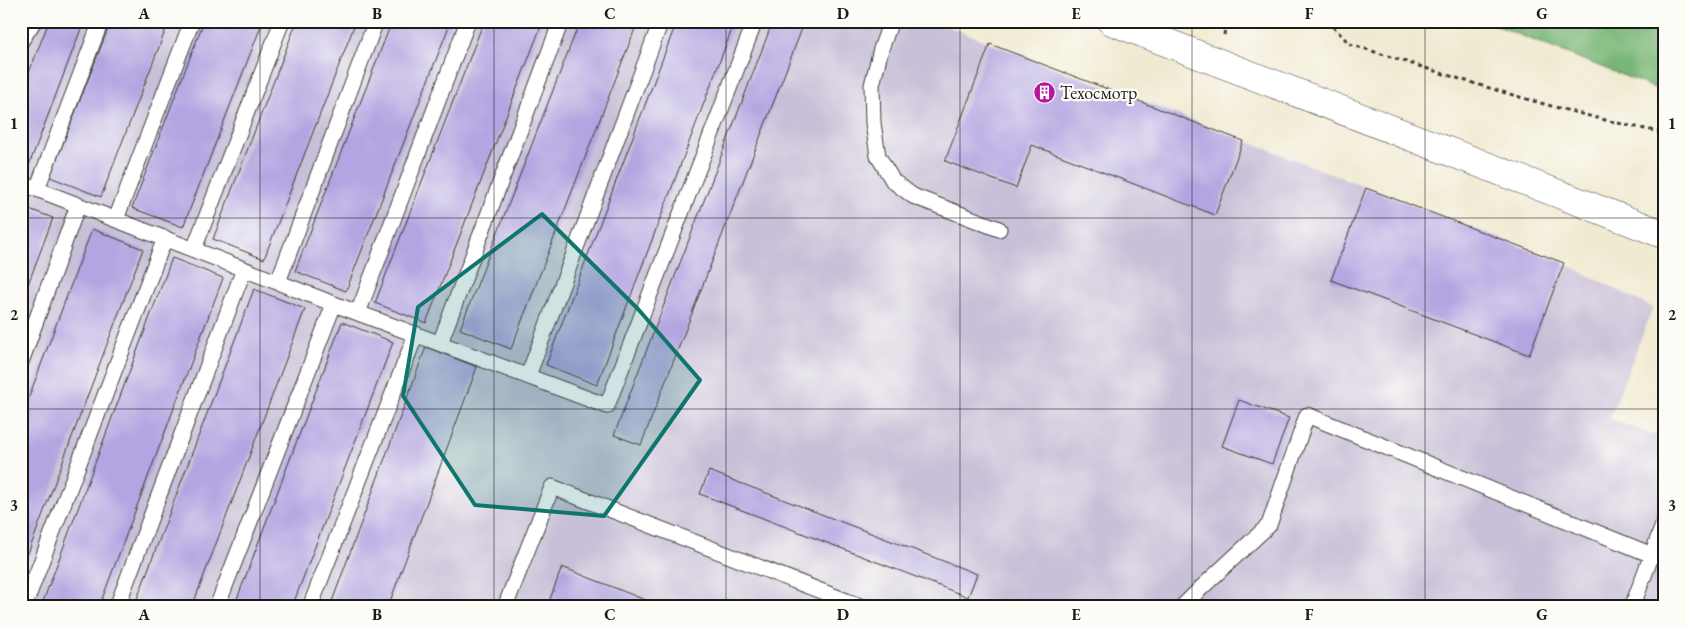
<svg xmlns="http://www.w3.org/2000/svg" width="1686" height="628" viewBox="0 0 1686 628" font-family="'EB Garamond',serif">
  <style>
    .industrial { fill: #c8bfd8 }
    .forest { fill: #78b676; stroke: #4a6949 }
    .building { fill: #b2a5e1 }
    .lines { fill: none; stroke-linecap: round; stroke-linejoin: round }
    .lane-casing { stroke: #3c3b37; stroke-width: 17 }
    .street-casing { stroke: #3c3b37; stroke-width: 29 }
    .path { stroke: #3c3b37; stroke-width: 3; stroke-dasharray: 4 4; stroke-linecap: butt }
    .lane { stroke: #fff; stroke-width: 15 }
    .street { stroke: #fff; stroke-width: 28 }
    .marked { fill: #0f766e; fill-opacity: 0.2; stroke: #0f766e; stroke-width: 4; stroke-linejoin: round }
    .grid { fill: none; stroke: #1c1c1c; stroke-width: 1; stroke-opacity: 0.55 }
    .labels { text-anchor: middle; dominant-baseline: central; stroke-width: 4.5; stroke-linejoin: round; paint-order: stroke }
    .poi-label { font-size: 18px; fill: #1c1c1c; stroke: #fdfcf7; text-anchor: start }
    .neatline { fill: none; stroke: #1c1c1c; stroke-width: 2 }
    .grid-label { font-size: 16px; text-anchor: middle; font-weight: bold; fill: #1c1c1c }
  </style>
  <rect width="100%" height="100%" fill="#fdfcf7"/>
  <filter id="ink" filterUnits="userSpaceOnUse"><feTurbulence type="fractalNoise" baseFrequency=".02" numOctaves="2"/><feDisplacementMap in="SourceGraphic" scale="10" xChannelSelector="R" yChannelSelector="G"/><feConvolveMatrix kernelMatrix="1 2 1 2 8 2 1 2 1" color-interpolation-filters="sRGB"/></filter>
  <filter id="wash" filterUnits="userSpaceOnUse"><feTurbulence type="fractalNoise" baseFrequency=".0096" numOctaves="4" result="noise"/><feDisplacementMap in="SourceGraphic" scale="20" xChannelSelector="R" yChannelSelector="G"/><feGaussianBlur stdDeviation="1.12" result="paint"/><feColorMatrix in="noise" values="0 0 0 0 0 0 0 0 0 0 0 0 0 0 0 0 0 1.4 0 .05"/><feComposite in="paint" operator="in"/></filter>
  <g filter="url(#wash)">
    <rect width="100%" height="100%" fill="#f1ead2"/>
    <path class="industrial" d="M21,21h913l630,242 89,45 -44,111 56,20v168h-1644z"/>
    <path class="forest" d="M1484,21h181v71z"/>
    <g id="blocks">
      <path class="building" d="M49,21h35l-58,152 -5,-2v-78z
        M111,21h58l-68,176 -51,-20z
        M204,21h59l-80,206 -51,-19z
        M297,21h59l-92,238 -51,-20z
        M392,21h59l-105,270 -51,-20z
        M484,21h59l-117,302 -51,-20z
        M580,21h58l-127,328 -51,-20z
        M677,21h58l-138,364 -51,-20z
        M773,21h32l-164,424 -27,-10z
        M990,44l253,97 -28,74 -183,-70 -16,43 -71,-27z
        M1366,188l198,75 -35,92 -198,-75z
        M21,206l32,12 -32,85z
        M92,229l51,20 -122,323v-154z
        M172,258l51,20 -124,329h-58z
        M254,289l51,20 -113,298h-58z
        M342,322l51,20 -101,265h-58z
        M426,347l51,20 -89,240h-58z
        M1239,400l50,18 -17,46 -50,-18z
        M709,471l268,103 -9,23 -268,-103z
        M562,567l101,40h-116z"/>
    </g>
  </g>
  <g filter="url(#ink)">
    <use href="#blocks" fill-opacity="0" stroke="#3c3b37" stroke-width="1"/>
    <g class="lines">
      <defs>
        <path id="lane" d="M891,21l-10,28 -9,36 1,38 5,33 15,25 20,15 86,33
          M21,41l13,-20
          M21,183l313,121 273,102 148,-385
          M37,189l64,-168
          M116,219l76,-198
          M194,249l88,-228
          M278,282l98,-261
          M358,313l110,-292
          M440,343l121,-322
          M21,362l57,-157
          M528,376l133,-355
          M24,607l141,-369
          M117,607l127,-338
          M217,607l117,-303
          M310,607l106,-273
          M505,607l47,-120 310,120
          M1182,607l17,-17 70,-65 38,-110 345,140
          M1632,607l33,-87"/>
        <path id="street" d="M1111,21l554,214"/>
      </defs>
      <use href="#lane" class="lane-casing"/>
      <use href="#street" class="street-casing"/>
      <path class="path" d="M1327,21l23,23c104,33 207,68 315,89
        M1224,35l2,-14"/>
      <use href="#lane" class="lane"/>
      <use href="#street" class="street"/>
    </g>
  </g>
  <path class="marked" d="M542,214l96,95 62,71 -96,136 -129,-11 -72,-109 15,-89z"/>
  <path class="grid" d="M260,21v586M494,21v586M726,21v586M960,21v586M1192,21v586M1425,21v586M21,218h1644M21,409h1644"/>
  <defs>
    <symbol id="building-disc" viewBox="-11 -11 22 22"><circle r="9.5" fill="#b5179e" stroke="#fdfcf7"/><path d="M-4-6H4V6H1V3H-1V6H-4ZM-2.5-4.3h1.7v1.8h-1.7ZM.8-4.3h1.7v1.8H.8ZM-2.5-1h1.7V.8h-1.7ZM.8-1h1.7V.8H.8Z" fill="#fff"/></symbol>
  </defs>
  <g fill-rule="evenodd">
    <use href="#building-disc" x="1032" y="80" width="25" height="25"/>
  </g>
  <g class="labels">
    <g class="poi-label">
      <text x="1060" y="92">Техосмотр</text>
    </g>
  </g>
  <rect width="1686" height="628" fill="none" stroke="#fdfcf7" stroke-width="55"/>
  <rect x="28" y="28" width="1630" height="572" class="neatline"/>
  <g class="grid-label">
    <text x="144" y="19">A</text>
    <text x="377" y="19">B</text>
    <text x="610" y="19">C</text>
    <text x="843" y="19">D</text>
    <text x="1076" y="19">E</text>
    <text x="1309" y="19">F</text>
    <text x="1542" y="19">G</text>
    <text x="14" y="129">1</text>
    <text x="1672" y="129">1</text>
    <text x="14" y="320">2</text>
    <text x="1672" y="320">2</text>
    <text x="14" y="511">3</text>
    <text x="1672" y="511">3</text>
    <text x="144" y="620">A</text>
    <text x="377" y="620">B</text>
    <text x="610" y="620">C</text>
    <text x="843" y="620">D</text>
    <text x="1076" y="620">E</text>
    <text x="1309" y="620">F</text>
    <text x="1542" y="620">G</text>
  </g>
</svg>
